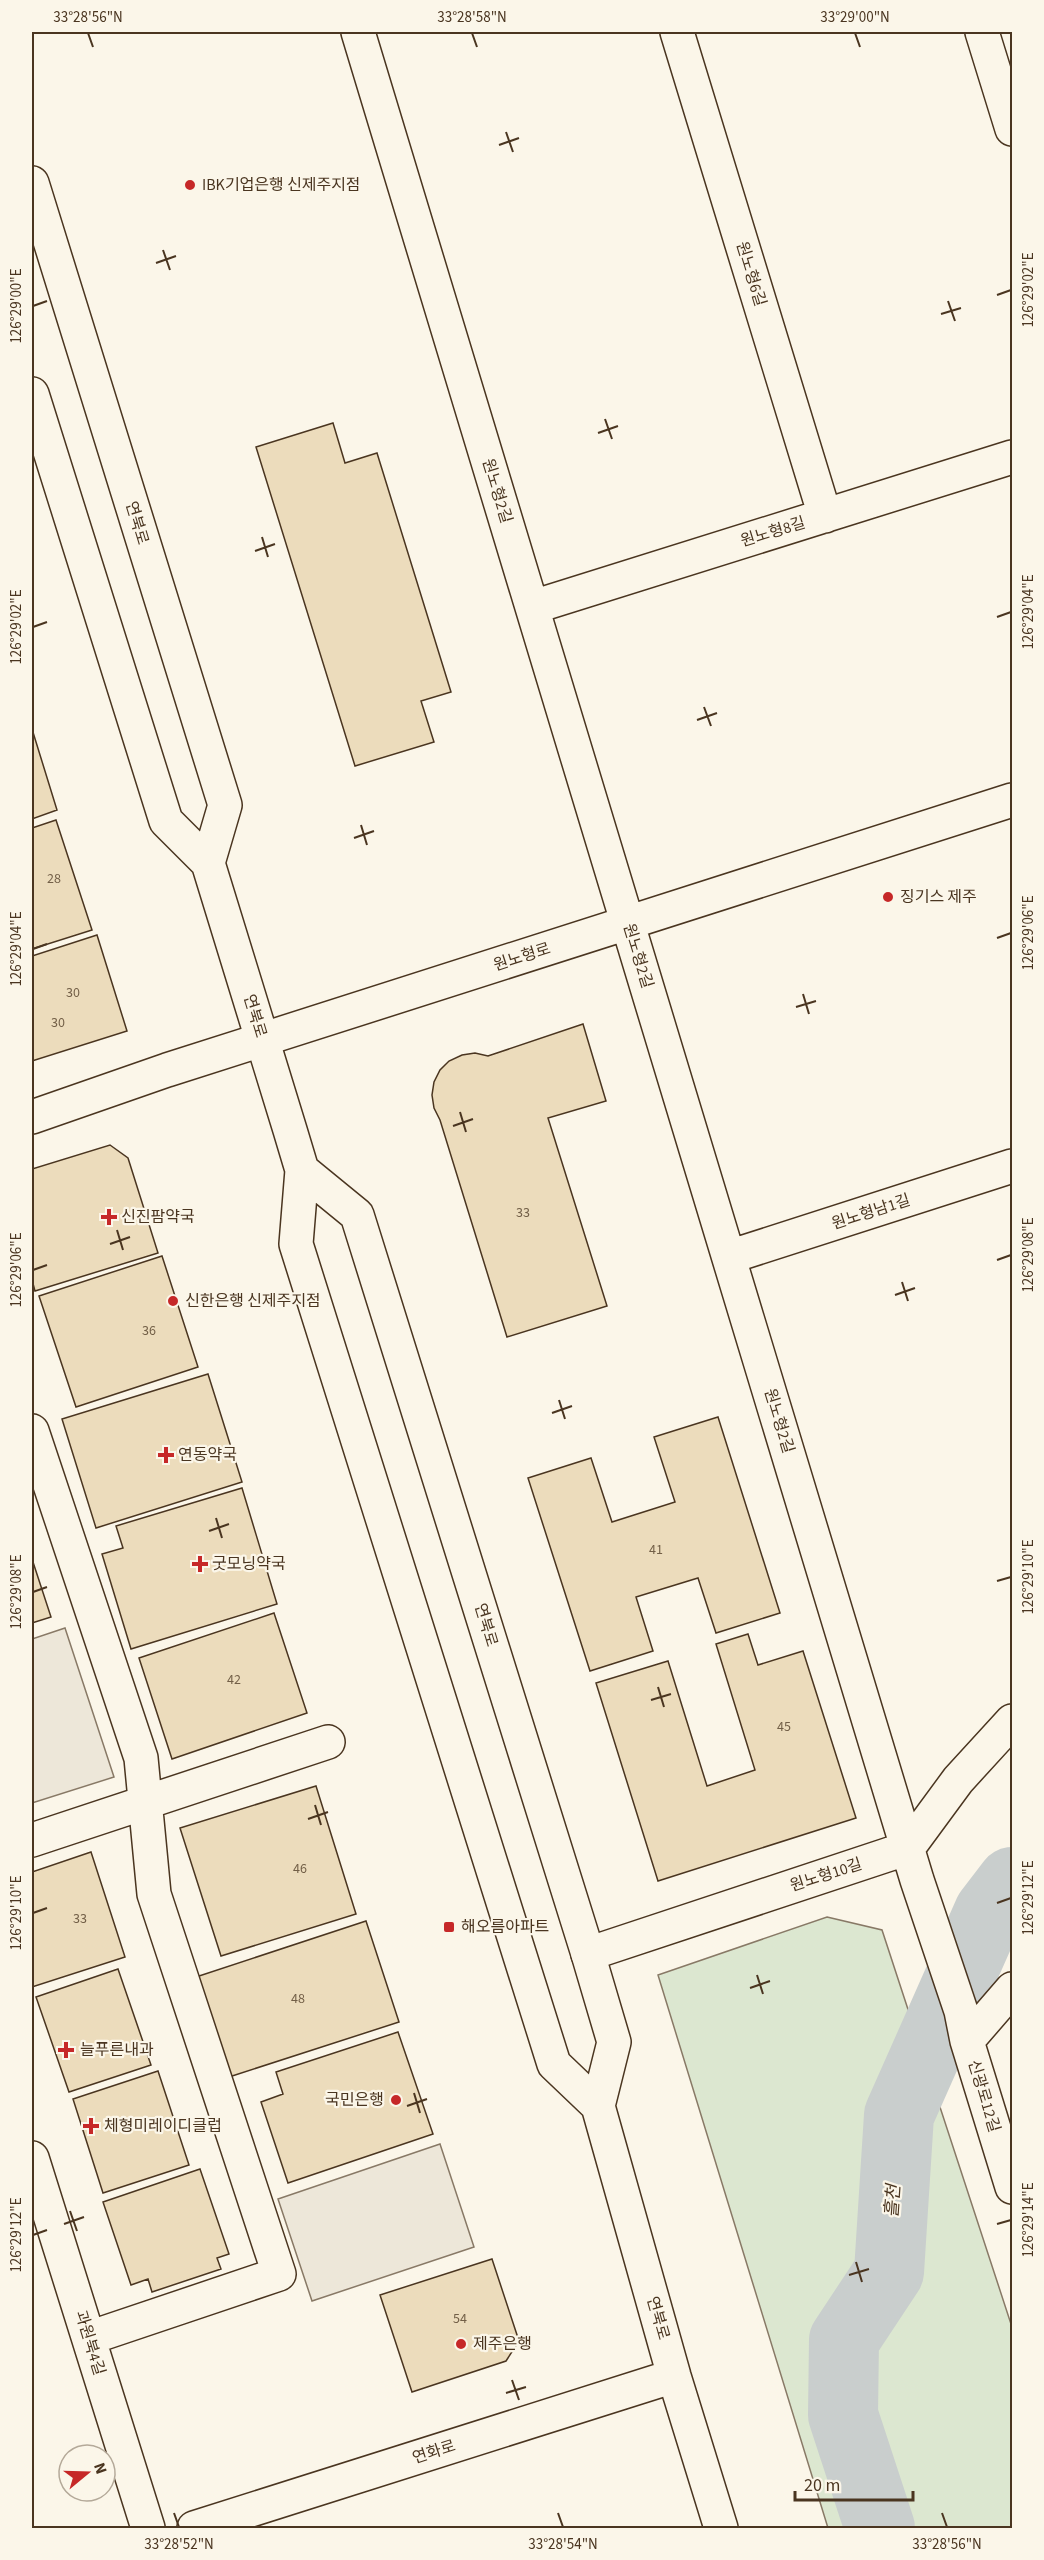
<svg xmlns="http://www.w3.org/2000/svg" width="1044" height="2560" viewBox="0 0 1044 2560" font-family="'Source Sans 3','Noto Sans KR',sans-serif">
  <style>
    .green { fill: #dce7d0; stroke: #887966; stroke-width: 1.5 }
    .parking { fill: #ede7d9; stroke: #887966; stroke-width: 1.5 }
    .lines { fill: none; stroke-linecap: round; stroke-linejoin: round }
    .river { stroke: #c9cecd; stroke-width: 70 }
    .building { fill: #ecdcbc; stroke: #4a3520; stroke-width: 1.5 }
    .minor-casing { stroke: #4a3520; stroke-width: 36 }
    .major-casing { stroke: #4a3520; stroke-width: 36 }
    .minor { stroke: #fbf6e9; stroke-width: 33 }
    .major { stroke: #fbf6e9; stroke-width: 33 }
    .ticks { fill: none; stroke: #4a3520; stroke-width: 2 }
    .poi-dot { fill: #c62828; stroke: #fbf6e9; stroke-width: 2 }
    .labels { text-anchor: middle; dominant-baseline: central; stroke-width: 4.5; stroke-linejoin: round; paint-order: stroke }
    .number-label { font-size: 14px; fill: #725f47 }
    .poi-label { font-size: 16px; fill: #4a3520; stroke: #fbf6e9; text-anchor: start }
    .street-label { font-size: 16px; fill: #4a3520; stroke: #fbf6e9 }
    .water-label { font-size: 18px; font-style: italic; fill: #4a3520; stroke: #fbf6e9 }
    .neatline { fill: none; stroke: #4a3520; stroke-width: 2 }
    .ticks-label { font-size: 15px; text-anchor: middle; fill: #4a3520 }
  </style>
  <rect width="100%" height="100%" fill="#fbf6e9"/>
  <path class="green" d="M827,1917l55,13 130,397v201h-184l-170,-553z"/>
  <path class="parking" d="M65,1628l49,149 -82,26v-164z
    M440,2144l34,103 -162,54 -34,-102z"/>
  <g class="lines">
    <path class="river" d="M880,2528l-37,-113 1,-75 45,-68 10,-157 90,-203 23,-30"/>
  </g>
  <path class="building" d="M333,423l12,40 32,-10 74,239 -30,9 13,41 -79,24 -99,-319z
    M32,729l25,81 -25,9z
    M56,820l36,110 -60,19v-121z
    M97,935l30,96 -95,30v-105z
    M583,1024l23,77 -58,17 59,188 -100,31 -67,-217 -6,-12 -2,-13 2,-13 6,-12 9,-9 13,-6 13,-2 13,3z
    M110,1145l18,13 30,95 -123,38 -3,-11v-111z
    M162,1256l36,111 -122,40 -37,-111z
    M208,1374l34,108 -146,46 -34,-109z
    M718,1417l62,196 -64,20 -18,-55 -62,19 17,54 -63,20 -62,-193 63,-20 21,64 63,-20 -21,-65z
    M242,1488l35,116 -146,45 -29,-95 21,-6 -7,-22z
    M32,1559l19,58 -19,6z
    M274,1613l33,100 -135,46 -33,-101z
    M748,1634l10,31 45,-14 53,167 -198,63 -62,-198 72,-22 39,125 48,-16 -39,-126z
    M316,1786l40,128 -135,42 -41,-128z
    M91,1852l34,105 -93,30v-115z
    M366,1921l33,101 -170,55 -33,-100z
    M118,1969l33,96 -82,27 -33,-95z
    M398,2032l35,102 -145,49 -27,-81 22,-8 -7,-22z
    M158,2071l31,94 -86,28 -30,-94z
    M200,2169l29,85 -12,4 4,11 -69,23 -4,-13 -17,6 -28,-83z
    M492,2259l27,82 -13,20 -94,31 -32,-97z"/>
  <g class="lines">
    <defs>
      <path id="minor" d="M358,32l559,1848 44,131 6,30 45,146
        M677,32l148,484
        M982,32l30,97
        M533,607l479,-150
        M32,1117l135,-47 845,-270
        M729,1257l283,-91
        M32,1431l109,327 13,136 125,380 -190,64
        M32,1840l296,-98
        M588,1954l320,-106 50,-68 54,-59
        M967,2041l45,-52
        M32,2158l116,370"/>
      <path id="major" d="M32,183l193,622 -17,58
        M32,394l134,427 42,42 82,267 12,40 -6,74 258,820 44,42
        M302,1170l55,45 231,739 26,88 -16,64 76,270 47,152
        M194,2528l480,-152"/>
    </defs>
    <use href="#minor" class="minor-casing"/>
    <use href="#major" class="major-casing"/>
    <use href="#minor" class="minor"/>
    <use href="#major" class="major"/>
  </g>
  <path class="ticks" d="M88,33l5,14M472,33l5,14M855,33l5,14M506,132l7,20M499,145l20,-7M163,250l7,20M156,263l20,-7M997,295l14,-5M948,301l7,20M33,306l14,-5M941,314l20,-6M605,419l7,20M598,433l20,-7M262,537l6,20M255,551l20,-7M997,617l14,-5M33,627l14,-5M704,707l7,19M697,720l20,-7M361,825l6,20M354,838l20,-7M997,938l14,-5M33,949l14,-5M803,994l6,20M796,1007l20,-6M460,1112l6,20M453,1126l20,-7M117,1230l6,20M110,1244l20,-7M997,1260l14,-5M33,1270l14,-5M902,1282l6,19M895,1295l20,-7M559,1400l6,19M552,1413l20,-7M216,1518l6,20M209,1531l20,-7M997,1581l14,-4M33,1592l14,-5M658,1687l6,20M651,1700l20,-6M315,1805l6,20M308,1819l20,-7M997,1903l14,-5M33,1913l14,-5M757,1975l6,19M750,1988l20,-7M414,2093l6,20M407,2106l20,-7M70,2211l7,20M64,2224l20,-7M997,2224l14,-4M33,2235l14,-5M856,2262l6,20M849,2275l20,-6M512,2380l7,20M506,2393l20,-6M174,2513l5,14M558,2513l5,14M942,2513l5,14"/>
  <g class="poi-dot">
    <circle cx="190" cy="185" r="6"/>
    <circle cx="888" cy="897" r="6"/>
    <path d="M106 1208h6v6h6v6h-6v6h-6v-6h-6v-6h6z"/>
    <circle cx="173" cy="1301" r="6"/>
    <path d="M163 1446h6v6h6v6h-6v6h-6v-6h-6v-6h6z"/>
    <path d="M197 1555h6v6h6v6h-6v6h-6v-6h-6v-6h6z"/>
    <rect x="443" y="1921" width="12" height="12" rx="3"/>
    <path d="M63 2041h6v6h6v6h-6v6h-6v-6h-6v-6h6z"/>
    <circle cx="396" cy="2100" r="6"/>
    <path d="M88 2117h6v6h6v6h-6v6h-6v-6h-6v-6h6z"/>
    <circle cx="461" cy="2344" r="6"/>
  </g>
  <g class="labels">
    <g class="number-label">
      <text x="54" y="879">28</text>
      <text x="73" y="993">30</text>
      <text x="58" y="1023">30</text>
      <text x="523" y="1213">33</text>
      <text x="149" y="1331">36</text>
      <text x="656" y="1550">41</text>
      <text x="234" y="1680">42</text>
      <text x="784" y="1727">45</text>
      <text x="300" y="1869">46</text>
      <text x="80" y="1919">33</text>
      <text x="298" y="1999">48</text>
      <text x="460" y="2319">54</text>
    </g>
    <g class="poi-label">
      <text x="202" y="185">IBK기업은행 신제주지점</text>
      <text x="900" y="897">징기스 제주</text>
      <text x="121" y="1217">신진팜약국</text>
      <text x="185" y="1301">신한은행 신제주지점</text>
      <text x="178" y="1455">연동약국</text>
      <text x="212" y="1564">굿모닝약국</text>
      <text x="461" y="1927">해오름아파트</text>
      <text x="80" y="2050">늘푸른내과</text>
      <text x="384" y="2100" text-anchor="end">국민은행</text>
      <text x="104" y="2126">체형미레이디클럽</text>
      <text x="473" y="2344">제주은행</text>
    </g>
    <g class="street-label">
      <text transform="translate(751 274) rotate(73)">원노형6길</text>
      <text transform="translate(497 491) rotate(73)">원노형2길</text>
      <text transform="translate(137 523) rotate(73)">연북로</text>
      <text transform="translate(773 532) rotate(-17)">원노형8길</text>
      <text transform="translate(638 956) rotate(73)">원노형2길</text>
      <text transform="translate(522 957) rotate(-18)">원노형로</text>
      <text transform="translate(255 1016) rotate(73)">연북로</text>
      <text transform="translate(871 1212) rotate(-18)">원노형남1길</text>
      <text transform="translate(779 1421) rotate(73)">원노형2길</text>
      <text transform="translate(486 1625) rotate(73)">연북로</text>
      <text transform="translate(826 1875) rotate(-18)">원노형10길</text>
      <text transform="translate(984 2096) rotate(73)">신광로12길</text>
      <text transform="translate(658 2318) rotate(74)">연북로</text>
      <text transform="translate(90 2343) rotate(73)">과원북4길</text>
      <text transform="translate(434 2452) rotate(-18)">연화로</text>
    </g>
    <g class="water-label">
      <text transform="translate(893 2201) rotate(-86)">흘천</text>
    </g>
  </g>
  <rect width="1044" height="2560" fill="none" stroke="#fbf6e9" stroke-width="66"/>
  <g transform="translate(87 2473) rotate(71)"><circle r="28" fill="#fbf6e9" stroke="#b4a999" stroke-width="1.5"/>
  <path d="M0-4.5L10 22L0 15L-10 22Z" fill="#c62828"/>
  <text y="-9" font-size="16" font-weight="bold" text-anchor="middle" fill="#4a3520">N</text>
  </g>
  <path d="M795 2491v9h118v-9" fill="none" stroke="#4a3520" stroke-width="3"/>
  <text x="804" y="2491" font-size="18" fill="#4a3520" stroke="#fbf6e9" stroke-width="4.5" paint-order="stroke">20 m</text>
  <rect x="33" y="33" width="978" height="2494" class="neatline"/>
  <g class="ticks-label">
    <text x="88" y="22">33°28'56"N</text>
    <text x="472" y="22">33°28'58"N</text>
    <text x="855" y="22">33°29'00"N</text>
    <text transform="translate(1028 290) rotate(-90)" y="5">126°29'02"E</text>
    <text transform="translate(16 306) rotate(-90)" y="5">126°29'00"E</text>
    <text transform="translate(1028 612) rotate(-90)" y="5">126°29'04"E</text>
    <text transform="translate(16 627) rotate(-90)" y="5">126°29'02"E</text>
    <text transform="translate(1028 933) rotate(-90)" y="5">126°29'06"E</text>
    <text transform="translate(16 949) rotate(-90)" y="5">126°29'04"E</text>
    <text transform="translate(1028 1255) rotate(-90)" y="5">126°29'08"E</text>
    <text transform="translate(16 1270) rotate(-90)" y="5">126°29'06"E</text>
    <text transform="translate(1028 1577) rotate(-90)" y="5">126°29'10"E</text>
    <text transform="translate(16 1592) rotate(-90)" y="5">126°29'08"E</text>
    <text transform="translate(1028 1898) rotate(-90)" y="5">126°29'12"E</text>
    <text transform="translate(16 1913) rotate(-90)" y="5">126°29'10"E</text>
    <text transform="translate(1028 2220) rotate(-90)" y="5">126°29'14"E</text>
    <text transform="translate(16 2235) rotate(-90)" y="5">126°29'12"E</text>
    <text x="179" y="2549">33°28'52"N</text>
    <text x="563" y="2549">33°28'54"N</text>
    <text x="947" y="2549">33°28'56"N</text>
  </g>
</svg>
